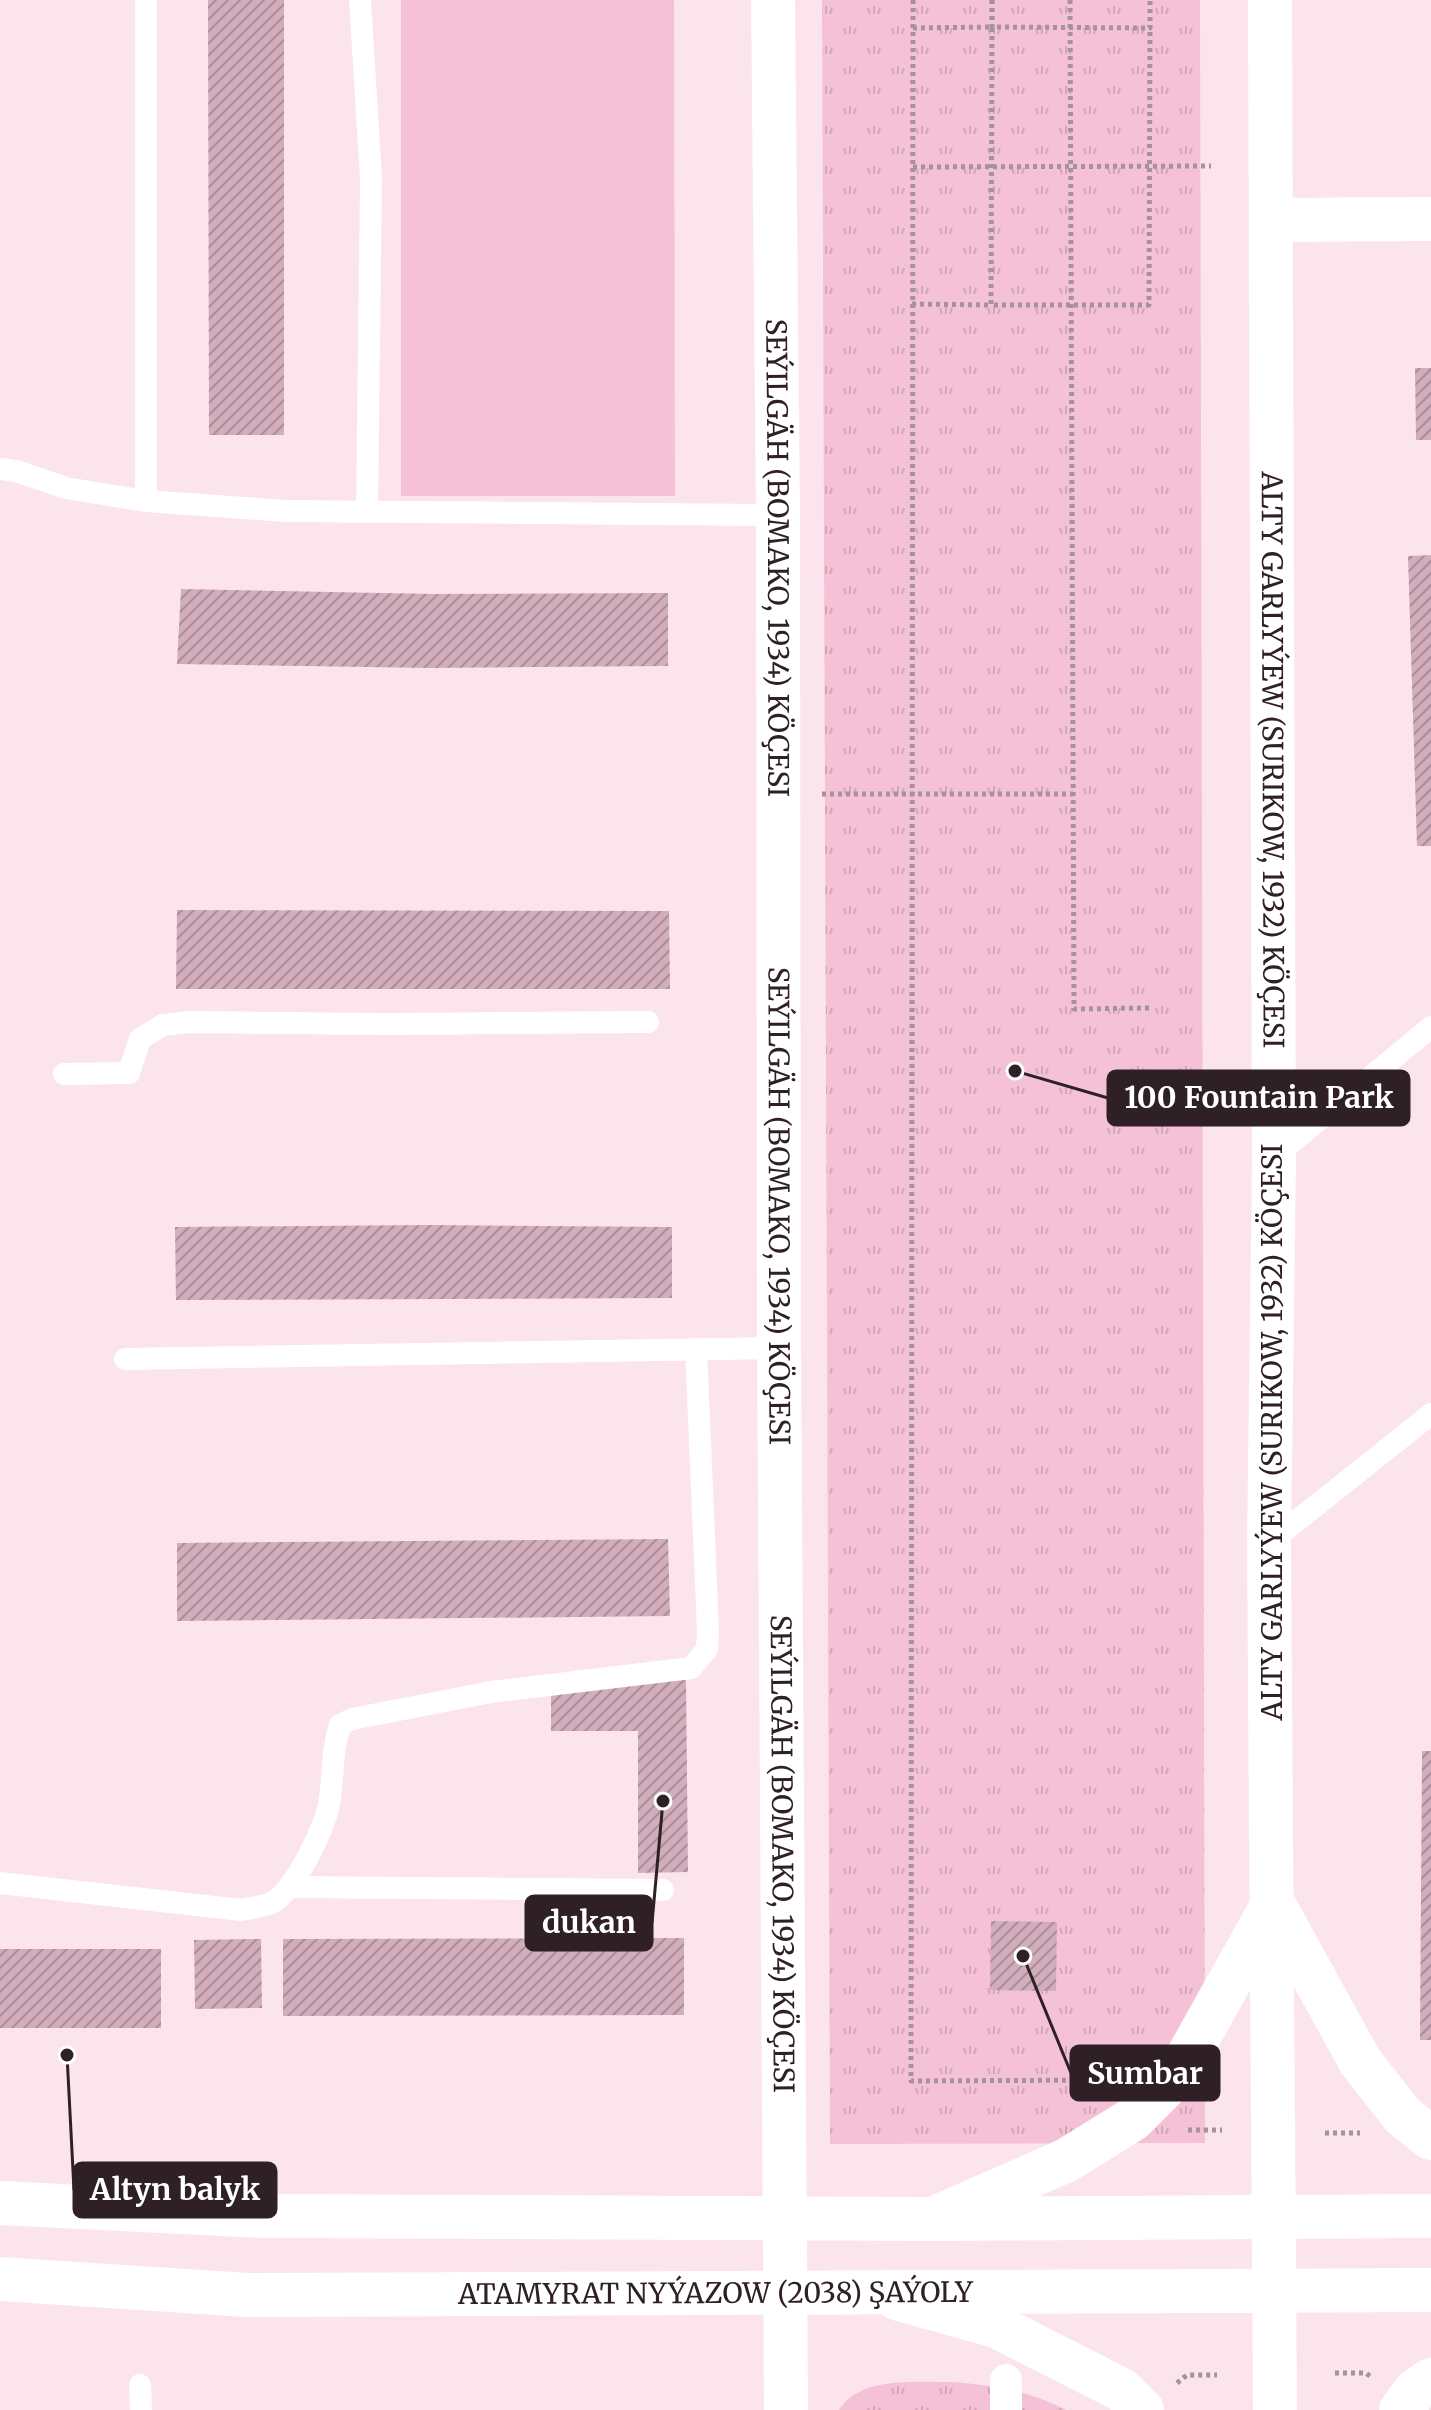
<svg xmlns="http://www.w3.org/2000/svg" width="1431" height="2410" viewBox="0 0 1431 2410" font-family="Merriweather,serif">
  <style>
    .green { fill: #f4c1d6 }
    .park { fill: url(#park-tufts) }
    .building { fill: url(#building-hatch) }
    .lines { fill: none; stroke-linecap: round; stroke-linejoin: round }
    .path { stroke: #a69299; stroke-width: 5; stroke-dasharray: 4 4; stroke-linecap: butt }
    .service { stroke: #fff; stroke-width: 22 }
    .pedestrian { stroke: #fff; stroke-width: 32 }
    .minor { stroke: #fff; stroke-width: 44 }
    .tertiary { stroke: #fff; stroke-width: 44 }
    .primary { stroke: #fff; stroke-width: 44 }
    .labels { text-anchor: middle; dominant-baseline: central; stroke-width: 6; stroke-linejoin: round; paint-order: stroke }
    .street-label { font-size: 28px; fill: #2e2025; stroke: #fff }
    .leader { fill: none; stroke: #2e2025; stroke-width: 3 }
    .callout-dot { fill: #2e2025; stroke: #fff; stroke-width: 3 }
    .callout { fill: #2e2025; stroke: #2e2025; stroke-width: 3 }
    .callout-label { font-size: 30px; text-anchor: middle; font-weight: bold; fill: #fff }
  </style>
  <defs>
    <pattern id="park-tufts" width="24" height="20" patternUnits="userSpaceOnUse" patternTransform="scale(2)"><rect width="24" height="20" fill="#f4c1d6"/><path d="M3 7l-1-3M5 7V3M7 7l1-3M15 17l-1-3M17 17v-4M19 17l1-3" fill="none" stroke="#d2a6b8"/></pattern>
    <pattern id="building-hatch" width="6" height="6" patternUnits="userSpaceOnUse" patternTransform="scale(2)"><rect width="6" height="6" fill="#d2adbc"/><path d="M-1 1l2-2M0 6l6-6M5 7l2-2" fill="none" stroke="#ab8c99"/></pattern>
  </defs>
  <rect width="100%" height="100%" fill="#fce4ed"/>
  <path class="green" d="M401,0h273l1,496h-274z"/>
  <path class="park" d="M822,0h378l5,2143 -375,1z
    M955,2382c39,4 76,9 111,28h-227c22,-35 79,-27 116,-28z"/>
  <path class="building" d="M208,0h76v435h-75z
    M1415,368h16v72h-15z
    M1431,555v291h-14l-9,-290z
    M181,589l251,5 236,-1v73l-236,2 -255,-4z
    M177,910l492,1 1,78h-494z
    M428,1225l244,2v71l-496,2 -1,-73z
    M668,1539l2,77 -493,5v-78z
    M686,1680l2,192 -50,1v-142h-87v-50z
    M1422,1751h9v289h-11z
    M991,1921l66,1 -1,69 -66,-1z
    M684,1938v77l-401,1v-77z
    M261,1939l1,69 -67,1 -1,-69z
    M0,1949h161v79h-161z"/>
  <g class="lines">
    <path class="path" d="M913,0l-2,2081 197,-1
      M992,0v27l158,1v-28
      M1070,0l4,1009 75,-1
      M913,28l79,-1 -1,278h158l1,-277
      M913,167l298,-1
      M912,304l79,1
      M822,794h251
      M1188,2130h34
      M1325,2133h35
      M1335,2373h31l6,5
      M1177,2383l10,-8h30"/>
    <path class="service" d="M360,0l11,179 -4,332
      M0,469l16,2 50,17 80,13 140,10 492,4
      M146,501v-501
      M64,1074l65,-1 11,-34 23,-14 27,-3 199,2 259,-2
      M1274,1157l157,-130
      M125,1359l654,-11
      M1269,1543l162,-129
      M0,1883l241,27c9,-2 21,-3 30,-7 22,-9 54,-75 58,-99 5,-27 2,-52 11,-79l12,-6 139,-27 200,-24 16,-19 1,-19 -12,-281
      M291,1887l372,3
      M140,2385l1,25"/>
    <path class="pedestrian" d="M1006,2380v30"/>
    <path class="minor" d="M1271,220l160,-1"/>
    <g class="tertiary">
      <path id="s1" d="M773,0l5,515 1,833 7,1062"/>
      <path id="s2" d="M1270,0l4,1158 -5,386 6,866"/>
      <path d="M1275,1907l85,154 43,55 28,22"/>
      <path d="M933,2219l134,-59 66,-41 45,-45 94,-168"/>
      <path d="M896,2298l100,28 126,64 20,20"/>
      <path d="M1401,2410l14,-19 16,-11"/>
    </g>
    <g class="primary">
      <path d="M0,2203l264,13 669,3 498,-3"/>
      <path id="s3" d="M0,2279l247,16 1184,-5"/>
    </g>
  </g>
  <g class="labels">
    <g class="street-label">
      <text stroke="none"><textPath href="#s1" startOffset="558">SEÝILGÄH (BOMAKO, 1934) KÖÇESI</textPath></text>
      <text stroke="none"><textPath href="#s2" startOffset="760">ALTY GARLYÝEW (SURIKOW, 1932) KÖÇESI</textPath></text>
      <text stroke="none"><textPath href="#s1" startOffset="1206">SEÝILGÄH (BOMAKO, 1934) KÖÇESI</textPath></text>
      <text transform="translate(1272 1432) rotate(-90)">ALTY GARLYÝEW (SURIKOW, 1932) KÖÇESI</text>
      <text stroke="none"><textPath href="#s1" startOffset="1854">SEÝILGÄH (BOMAKO, 1934) KÖÇESI</textPath></text>
      <text stroke="none"><textPath href="#s3" startOffset="716">ATAMYRAT NYÝAZOW (2038) ŞAÝOLY</textPath></text>
    </g>
  </g>
  <path class="leader" d="M1015 1071L1108 1098M663 1801L652 1923M1023 1956L1071 2073M67 2055L74 2190"/>
  <g class="callout-dot">
    <circle cx="1015" cy="1071" r="8"/>
    <circle cx="663" cy="1801" r="8"/>
    <circle cx="1023" cy="1956" r="8"/>
    <circle cx="67" cy="2055" r="8"/>
  </g>
  <g class="callout">
    <rect x="1108" y="1071" width="301" height="54" rx="8"/>
    <rect x="526" y="1896" width="126" height="54" rx="8"/>
    <rect x="1071" y="2046" width="148" height="54" rx="8"/>
    <rect x="74" y="2163" width="202" height="54" rx="8"/>
  </g>
  <g class="callout-label">
    <text x="1259" y="1108">100 Fountain Park</text>
    <text x="589" y="1933">dukan</text>
    <text x="1145" y="2084">Sumbar</text>
    <text x="175" y="2200">Altyn balyk</text>
  </g>
</svg>
